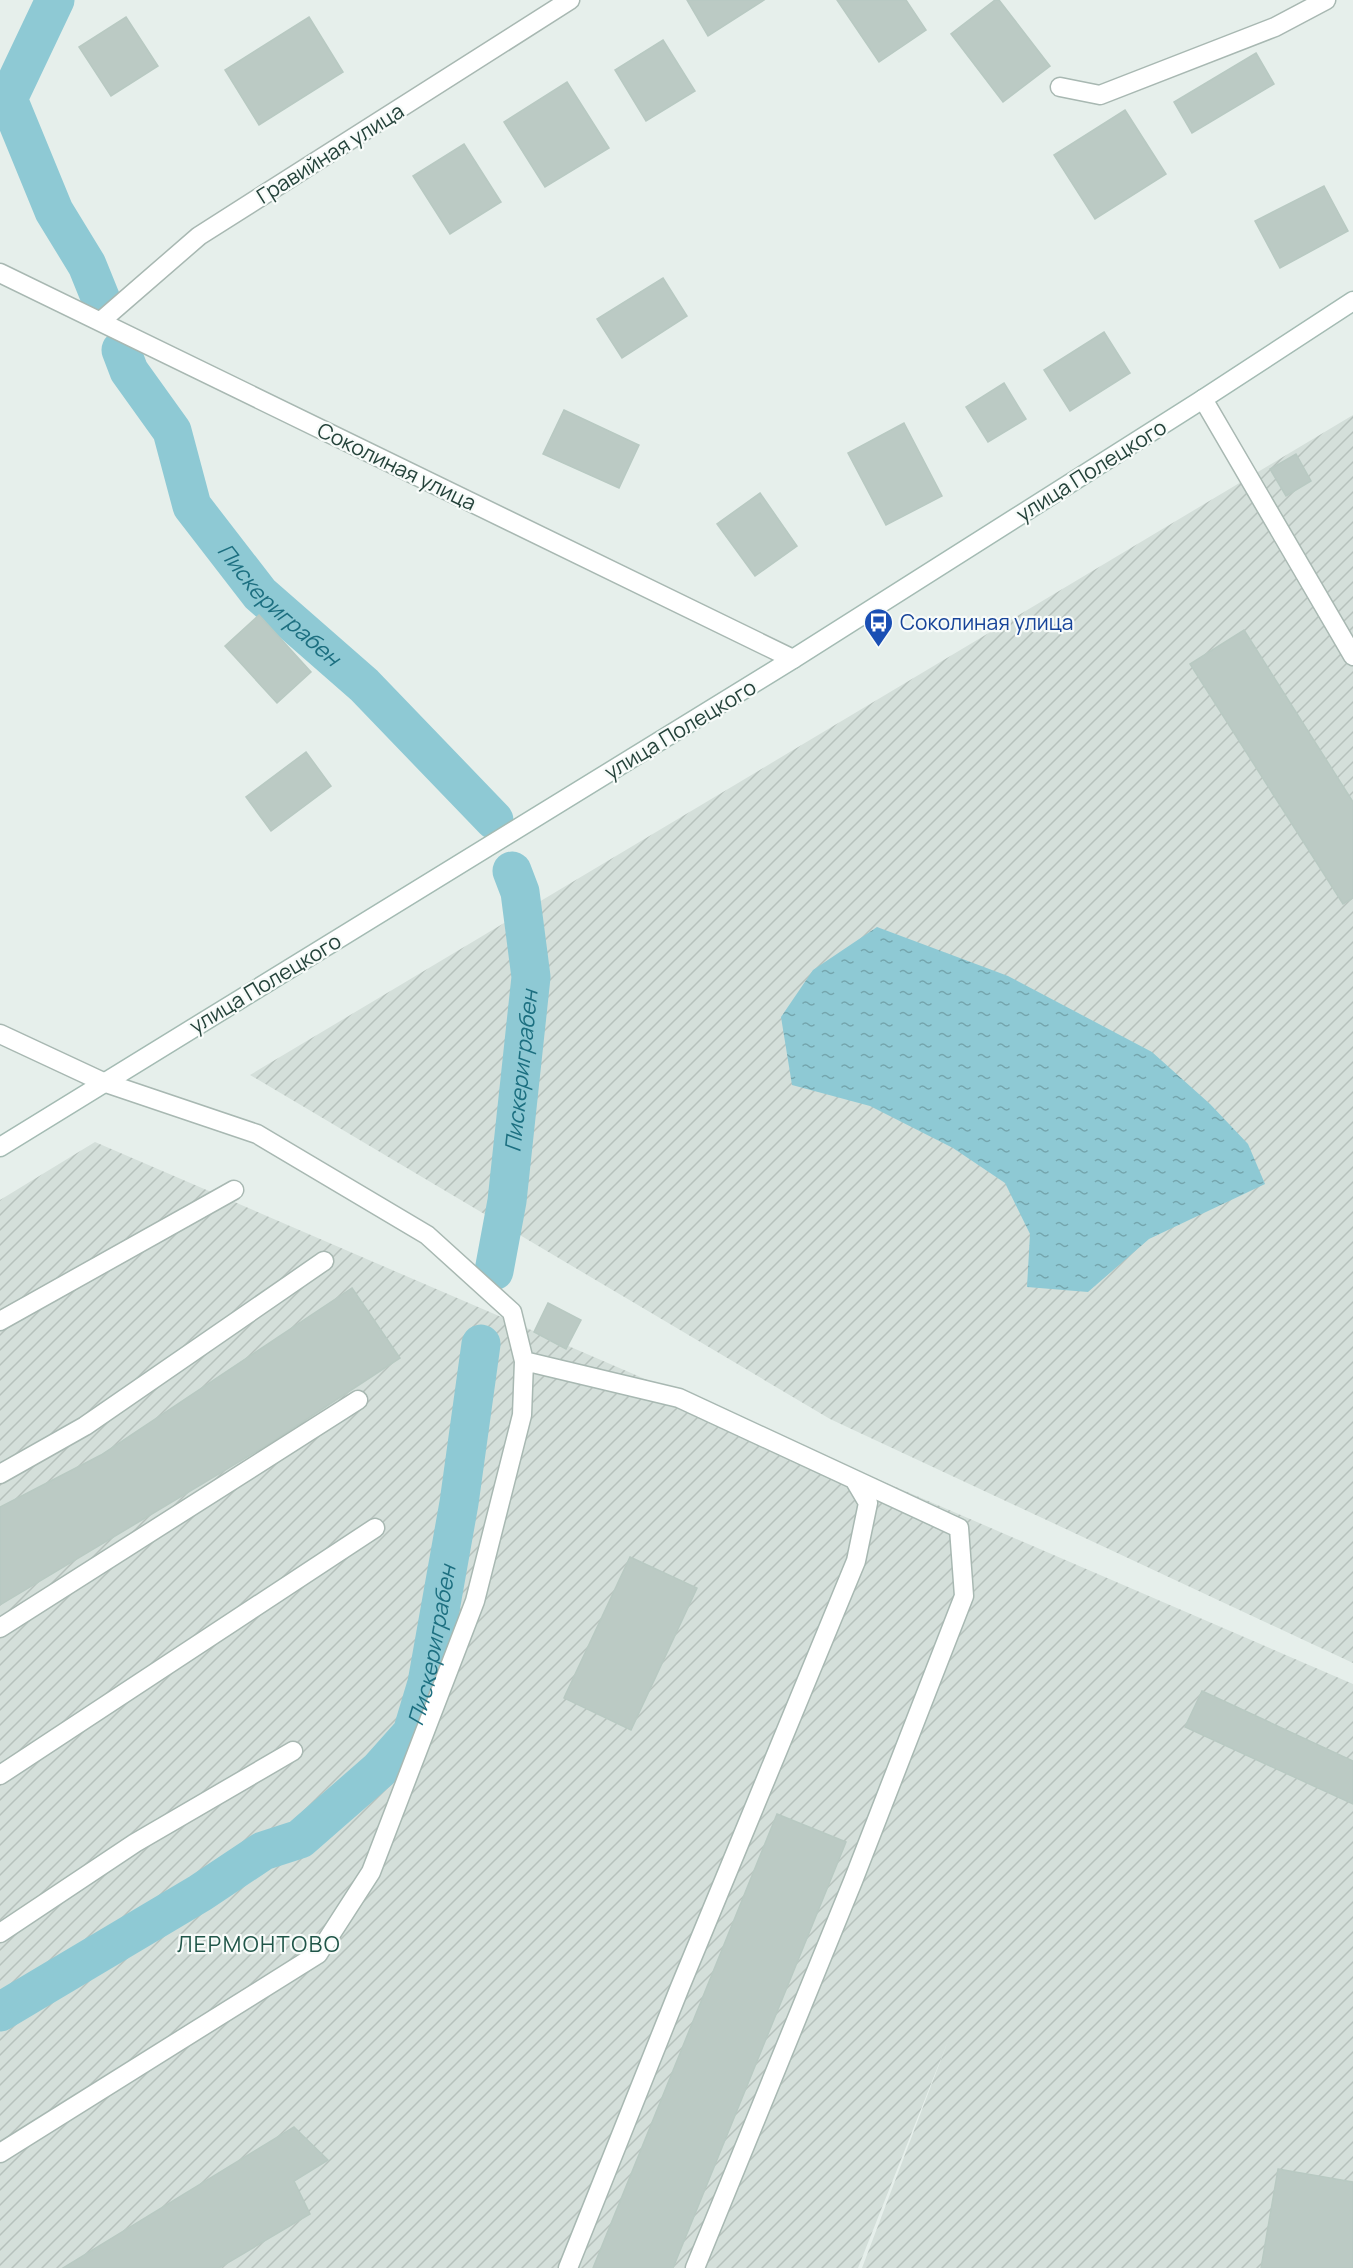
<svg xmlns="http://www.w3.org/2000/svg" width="1353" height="2268" viewBox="0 0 1353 2268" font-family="Manrope,sans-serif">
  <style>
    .industrial { fill: url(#industrial-furrows) }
    .water { fill: url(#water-ripples) }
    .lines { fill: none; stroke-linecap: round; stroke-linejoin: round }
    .canal { stroke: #8ec9d4; stroke-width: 39 }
    .building { fill: #bbcac4; stroke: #b8c9c2; stroke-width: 1.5 }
    .lane-casing { stroke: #a8b8b2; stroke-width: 21 }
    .street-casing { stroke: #a8b8b2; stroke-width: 21 }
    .secondary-casing { stroke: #a4bbb3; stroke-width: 21 }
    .lane { stroke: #fff; stroke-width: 18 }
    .street { stroke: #fff; stroke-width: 18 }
    .secondary { stroke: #fff; stroke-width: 18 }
    .labels { text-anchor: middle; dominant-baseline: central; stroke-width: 4.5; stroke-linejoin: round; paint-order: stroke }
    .street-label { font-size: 21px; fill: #24423a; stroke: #f7fbf9 }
    .transit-label { font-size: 21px; fill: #164399; stroke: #f7fbf9; text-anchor: start }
    .water-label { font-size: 22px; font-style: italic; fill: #1c6f80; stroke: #f7fbf9 }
    .neighbourhood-label { font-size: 22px; letter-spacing: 1.5px; fill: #1f5548; stroke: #f7fbf9 }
  </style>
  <defs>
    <pattern id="industrial-furrows" width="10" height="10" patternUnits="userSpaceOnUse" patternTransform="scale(1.5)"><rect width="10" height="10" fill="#d4dfda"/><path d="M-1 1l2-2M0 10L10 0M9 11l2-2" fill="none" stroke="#b6c1bc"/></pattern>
    <pattern id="water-ripples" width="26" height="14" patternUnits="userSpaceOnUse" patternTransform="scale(1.5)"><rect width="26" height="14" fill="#8ec9d4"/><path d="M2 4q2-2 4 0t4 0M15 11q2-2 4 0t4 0" fill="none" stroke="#74a5ad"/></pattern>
  </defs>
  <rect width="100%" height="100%" fill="#e6efeb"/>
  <path class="industrial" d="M1353,415v1248l-523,-244 -580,-344z
    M95,1142l1258,542v584h-491l86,-227 -90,227h-858v-1068z"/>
  <path class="water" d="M877,927l131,49 144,76 58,52 38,40 17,40 -116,55 -61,53 -61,-5 3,-53 -25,-51 -52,-35 -83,-42 -78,-21 -11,-68 32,-47z"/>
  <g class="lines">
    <g class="canal">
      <path d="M55,0l-47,99 46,112 33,54 15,37"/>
      <path id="s1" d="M121,350l8,21 43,60 20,75 68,88 104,91 130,135"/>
      <path id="s2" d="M494,1271l13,-70 24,-224 -11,-85 -8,-21"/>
      <path id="s3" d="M0,2012l200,-119 63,-42 37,-12 79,-69 33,-37 15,-50 32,-180 22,-159"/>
    </g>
  </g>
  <path class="building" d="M687,0h77l-56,36z
    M837,0h69l20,30 -47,32z
    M995,0h4l51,66 -47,36 -52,-68z
    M126,17l32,49 -47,30 -32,-49z
    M309,17l34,55 -84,53 -34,-55z
    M663,40l32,51 -49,30 -31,-51z
    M1256,53l18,31 -82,49 -18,-31z
    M567,82l42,66 -64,39 -41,-65z
    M1125,110l41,64 -71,45 -41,-64z
    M464,144l37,58 -51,32 -37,-58z
    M1324,186l24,45 -68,37 -25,-47z
    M663,278l24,38 -65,42 -25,-39z
    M1104,332l26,41 -60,38 -26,-41z
    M1004,383l22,36 -38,23 -22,-35z
    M564,410l75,35 -20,43 -76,-34z
    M904,423l38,73 -56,29 -38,-72z
    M1296,454l15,27 -25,15 -16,-27z
    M760,493l37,53 -42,30 -38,-52z
    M259,615l52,57 -34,31 -52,-57z
    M1244,630l109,172v96l-10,6 -153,-240z
    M306,752l25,34 -60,45 -25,-34z
    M352,1288l48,70 -128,84 -272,163v-98l101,-52z
    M548,1303l33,17 -15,29 -32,-17z
    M630,1557l67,31 -66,142 -67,-32z
    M1202,1691l151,70v43l-168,-77z
    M777,1814l69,28 -173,426h-80z
    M294,2127l34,33 -34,21 16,33 -91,54h-156z
    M1278,2169l75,13v86h-92z"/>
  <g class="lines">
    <defs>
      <path id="lane" d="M1060,87l40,8 175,-68 51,-27
        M1203,399l150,257
        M0,1034l103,48 154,52 170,101 85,77 12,49 -2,54 -47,186 -104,271 -53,82 -318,199
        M0,1321l234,-131
        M524,1361l155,37 280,130 5,68 -111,285 -158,387
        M0,1474l85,-48 239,-165
        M0,1628l358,-228
        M0,1775l375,-247
        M0,1933l135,-90 158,-92
        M568,2268l112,-281 176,-426 12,-58 -13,-22"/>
      <path id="street" d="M0,273l793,386
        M101,321l98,-85 371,-236"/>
      <path id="secondary" d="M0,1147l793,-488 410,-260 150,-98"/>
    </defs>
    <use href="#lane" class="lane-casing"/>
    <use href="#street" class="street-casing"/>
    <use href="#secondary" class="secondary-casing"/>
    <use href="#lane" class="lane"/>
    <use href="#street" class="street"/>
    <use href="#secondary" class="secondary"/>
  </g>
  <defs>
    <symbol id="bus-pin" viewBox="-11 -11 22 30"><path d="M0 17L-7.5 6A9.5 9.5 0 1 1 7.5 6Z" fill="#1a4fb4" stroke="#f7fbf9"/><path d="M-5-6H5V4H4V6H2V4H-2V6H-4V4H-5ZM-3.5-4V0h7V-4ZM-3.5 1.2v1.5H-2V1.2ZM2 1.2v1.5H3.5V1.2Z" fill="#fff"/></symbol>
  </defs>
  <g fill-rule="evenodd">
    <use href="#bus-pin" x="862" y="606" width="33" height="45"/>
  </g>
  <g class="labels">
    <g class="street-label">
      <text transform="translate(330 153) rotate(-32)">Гравийная улица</text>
      <text transform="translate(397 466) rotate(26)">Соколиная улица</text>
      <text transform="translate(1091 470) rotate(-32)">улица Полецкого</text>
      <text transform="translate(680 729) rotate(-31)">улица Полецкого</text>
      <text transform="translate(265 983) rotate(-31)">улица Полецкого</text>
    </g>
    <g class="transit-label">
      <text x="900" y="622">Соколиная улица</text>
    </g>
    <g class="water-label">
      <text stroke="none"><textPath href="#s1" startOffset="306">Пискериграбен</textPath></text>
      <text stroke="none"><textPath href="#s2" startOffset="202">Пискериграбен</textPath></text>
      <text stroke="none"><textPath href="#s3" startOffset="592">Пискериграбен</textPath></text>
    </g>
    <g class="neighbourhood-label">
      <text x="259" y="1944">ЛЕРМОНТОВО</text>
    </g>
  </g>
</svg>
